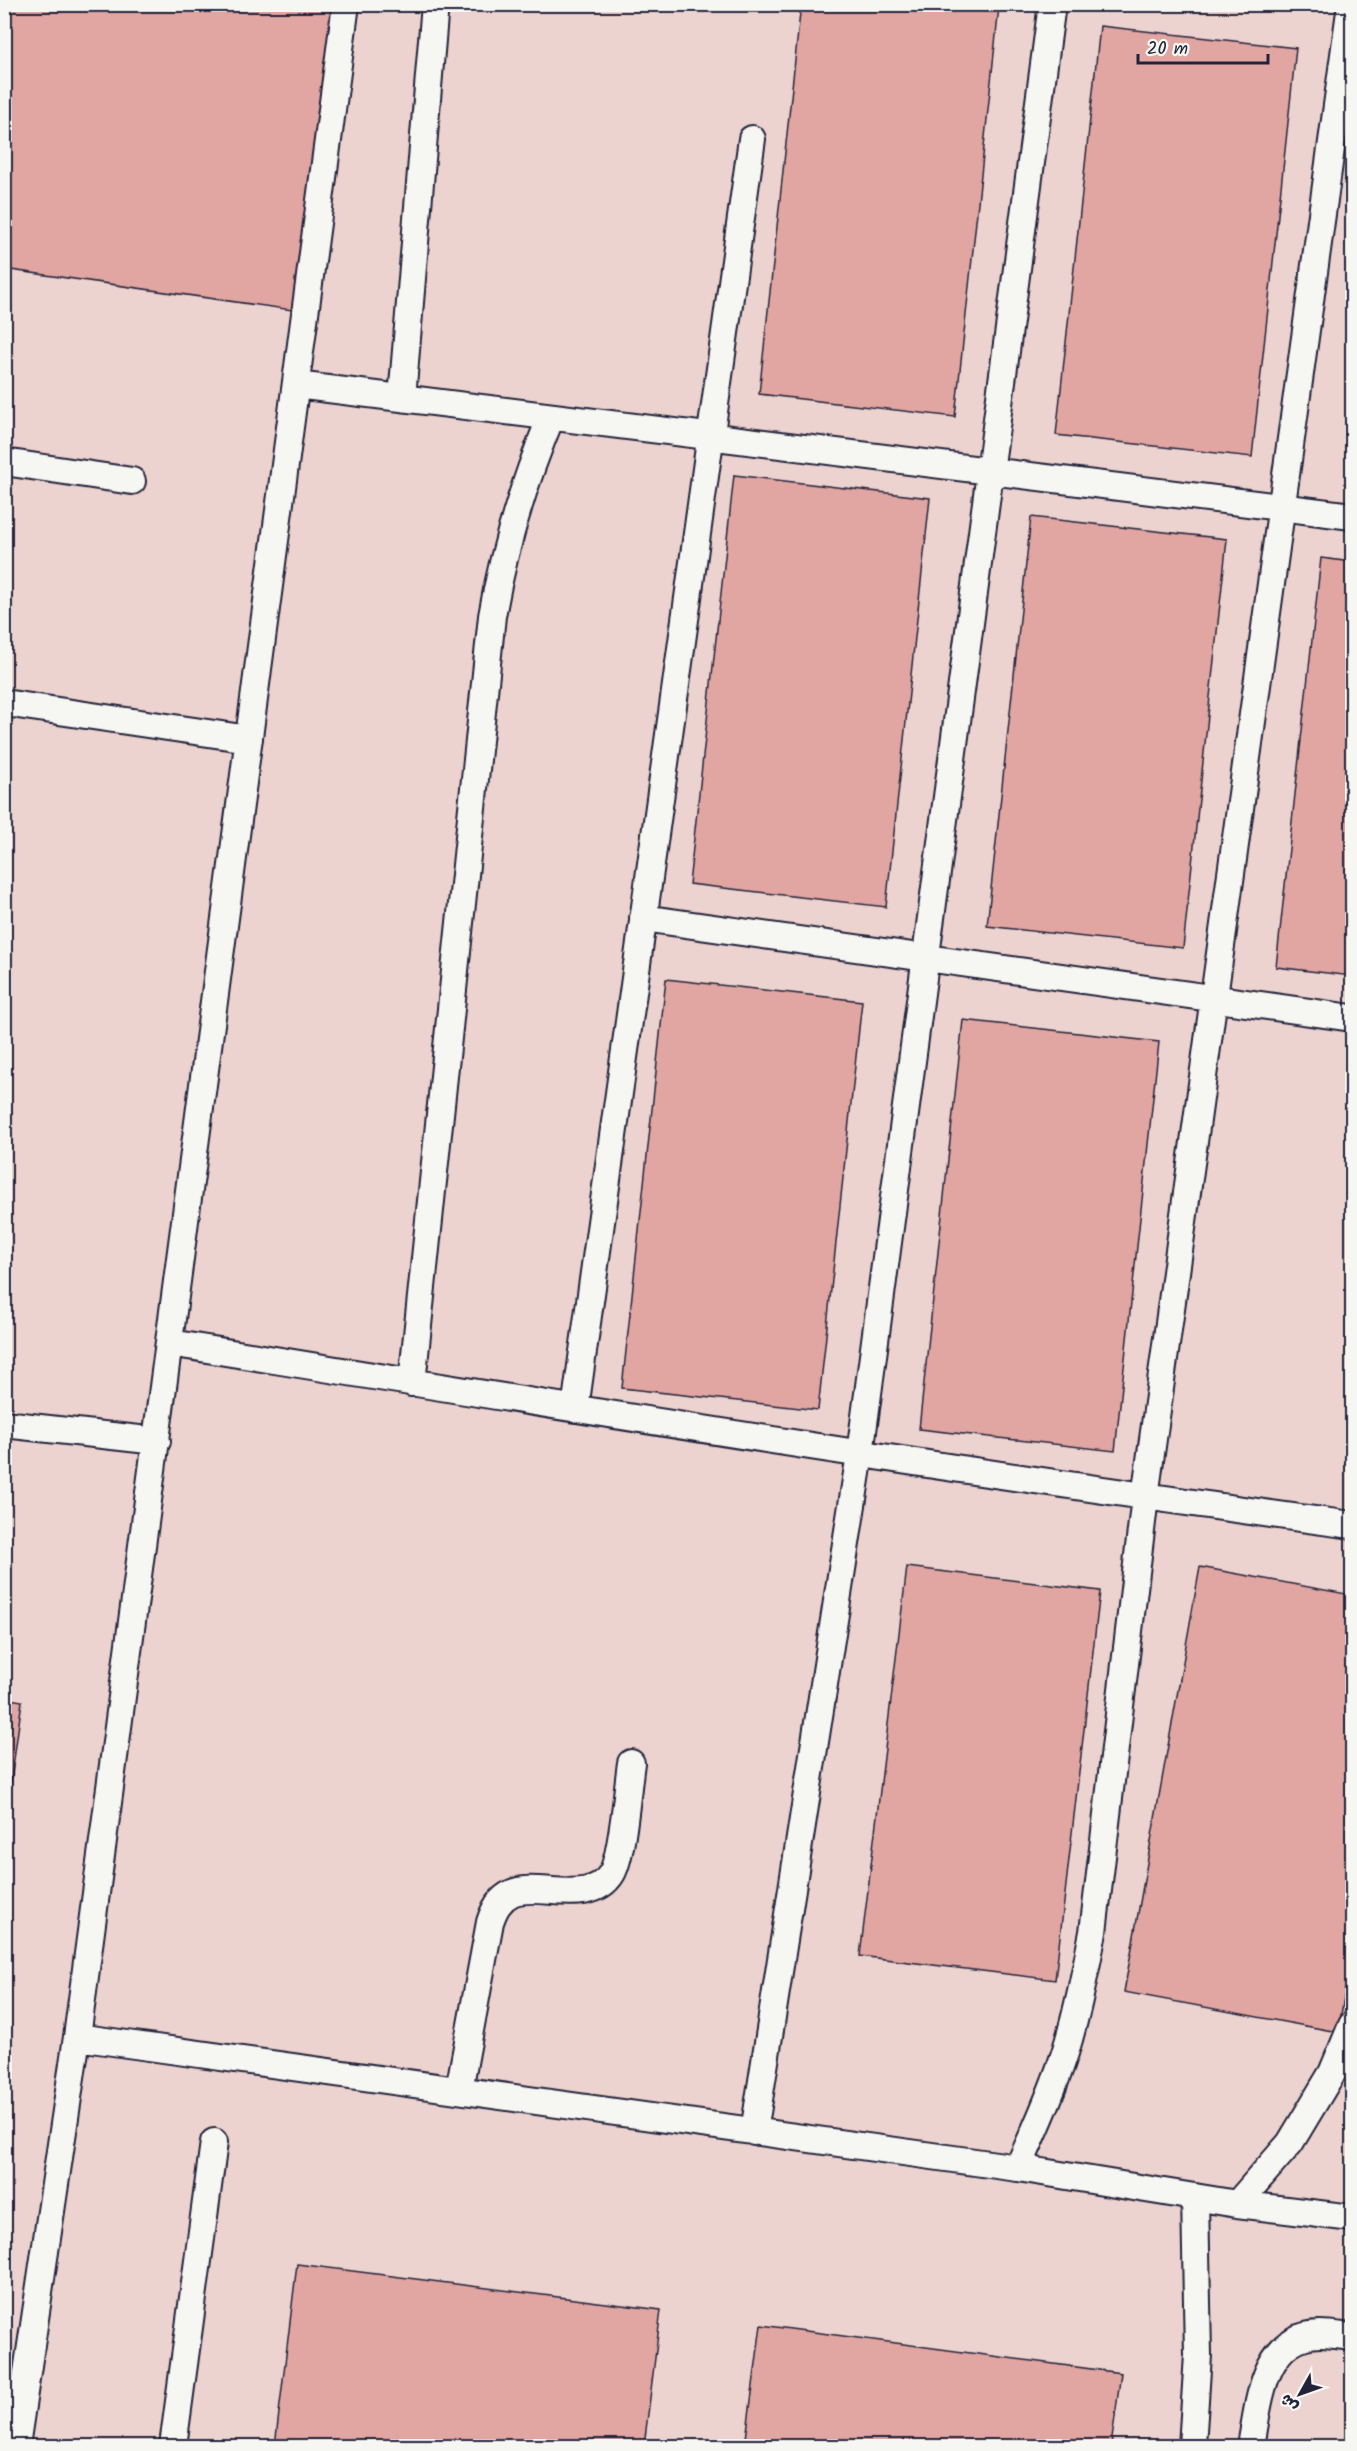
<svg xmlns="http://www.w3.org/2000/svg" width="1357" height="2451" viewBox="0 0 1357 2451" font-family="Kalam,'Playpen Sans Arabic',sans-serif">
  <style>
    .built { fill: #edd3cf }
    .building { fill: #e1a6a2; stroke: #22223b; stroke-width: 1.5 }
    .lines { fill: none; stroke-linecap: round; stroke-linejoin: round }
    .lane-casing { stroke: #22223b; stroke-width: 30 }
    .lane { stroke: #f6f6f2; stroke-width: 26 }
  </style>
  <rect width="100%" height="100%" fill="#f2e6e2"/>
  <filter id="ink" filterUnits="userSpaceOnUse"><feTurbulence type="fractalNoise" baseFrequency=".0167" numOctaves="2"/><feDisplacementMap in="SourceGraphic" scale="12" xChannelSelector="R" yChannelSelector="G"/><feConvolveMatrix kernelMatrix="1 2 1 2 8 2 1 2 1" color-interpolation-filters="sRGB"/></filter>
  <g filter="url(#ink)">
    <path class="built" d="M5,5h1347v2441h-1347z"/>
    <path class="building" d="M5,4h336l-42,307 -295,-42z
      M801,4h175l23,3 -44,410 -196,-23z
      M1100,26l196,22 -44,409 -196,-22z
      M734,475l196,23 -44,409 -197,-23z
      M1031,517l196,22 -44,409 -196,-22z
      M1321,558l31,4v414l-76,-9z
      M666,979l196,22 -44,409 -196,-22z
      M963,1020l196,22 -44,409 -196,-22z
      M907,1567l193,24 -45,389 -195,-24z
      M1200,1567l152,28v356l-14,81 -214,-40z
      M4,1698l18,3 -18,132z
      M297,2264l364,46 -17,136h-369z
      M761,2325l360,48 -10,73h-366z"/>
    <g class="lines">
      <defs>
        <path id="lane" d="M296,385l1056,131
          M402,398l33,-394
          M4,462l128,19
          M4,703l245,36
          M643,918l709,100
          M170,1343c394,64 787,129 1182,182
          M412,1383l80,-767c12,-69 32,-134 59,-199
          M575,1409l177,-1270
          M4,1424l153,17
          M77,2037l941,131 219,36 115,14
          M459,2090l31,-168c4,-12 9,-23 22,-29 25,-12 79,15 100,-20 11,-20 15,-84 19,-110
          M754,2132l106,-678 192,-1450
          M1018,2168c17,-37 34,-75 47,-115 12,-39 20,-80 28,-121l52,-435 206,-1493
          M1237,2204l53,-61 42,-70 20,-48
          M16,2446l61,-409 269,-2033
          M173,2446l41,-304
          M1192,2446l6,-91 -3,-158
          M1251,2446c8,-41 11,-111 69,-112 11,0 22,2 32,3"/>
      </defs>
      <use href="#lane" class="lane-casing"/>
      <use href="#lane" class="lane"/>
    </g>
  </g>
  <rect width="1357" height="2451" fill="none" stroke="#f6f6f2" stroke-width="24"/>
  <rect x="12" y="12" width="1333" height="2427" fill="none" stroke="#22223b" stroke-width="2" filter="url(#ink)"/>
  <g transform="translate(1300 2394) rotate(230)" stroke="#f6f6f2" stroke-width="4.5" paint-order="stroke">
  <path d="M0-4.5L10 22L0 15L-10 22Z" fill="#22223b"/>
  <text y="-9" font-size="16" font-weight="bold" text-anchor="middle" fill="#22223b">ش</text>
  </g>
  <path d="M1138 54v9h130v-9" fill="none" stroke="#22223b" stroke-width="3"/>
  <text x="1147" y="54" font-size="18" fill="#22223b" stroke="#f6f6f2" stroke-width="4.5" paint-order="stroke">20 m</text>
</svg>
